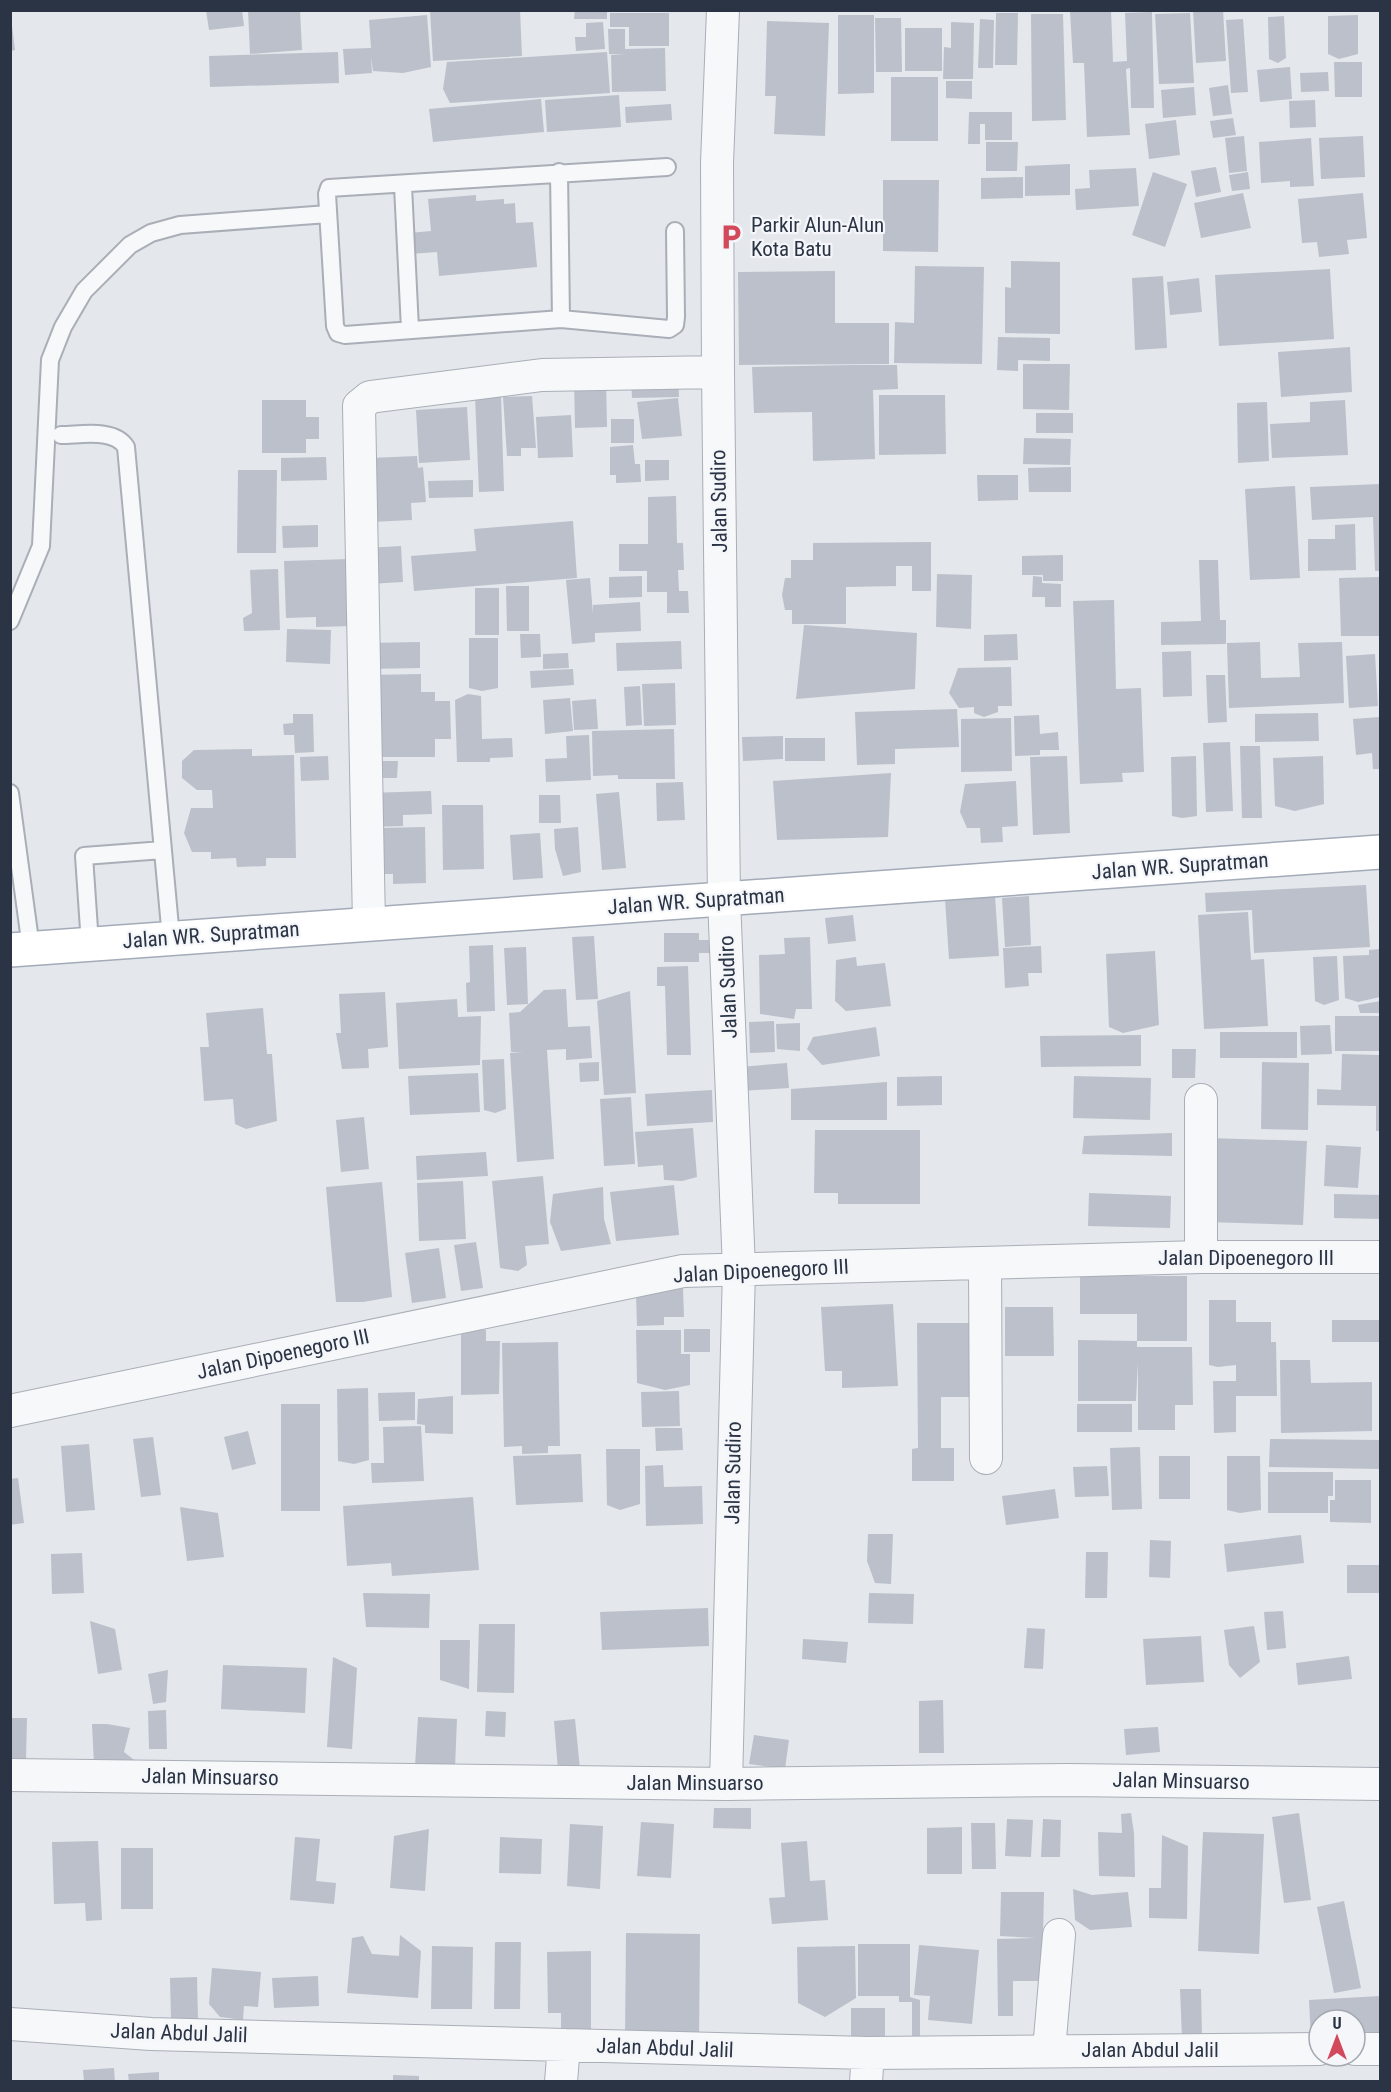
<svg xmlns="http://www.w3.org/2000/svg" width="1391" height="2092" viewBox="0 0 1391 2092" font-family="'Roboto Condensed',sans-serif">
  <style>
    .building { fill: #bbc0ca }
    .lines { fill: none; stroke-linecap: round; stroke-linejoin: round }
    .lane-casing { stroke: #a9aeb7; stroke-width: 20 }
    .street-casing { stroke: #a9aeb7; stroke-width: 34 }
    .primary-casing { stroke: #a3abb8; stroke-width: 36 }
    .lane { stroke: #f7f8fa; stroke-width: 16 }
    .street { stroke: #f7f8fa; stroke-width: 32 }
    .primary { stroke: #fff; stroke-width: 33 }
    .labels { text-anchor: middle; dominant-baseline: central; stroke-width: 4.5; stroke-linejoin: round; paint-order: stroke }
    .poi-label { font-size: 21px; fill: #2b3445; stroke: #f4f6f9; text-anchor: start }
    .street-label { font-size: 21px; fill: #2b3445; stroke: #f4f6f9 }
  </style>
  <rect width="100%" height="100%" fill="#e4e7ec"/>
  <path class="building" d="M10,10l5,40 -5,1z
    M206,10h36l2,16 -35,4z
    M248,10h52l2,40 -52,4z
    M430,10h90l2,46 -89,5z
    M575,10h32v9h-33z
    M1111,10l2,52 14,-1 -2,-48 27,-1 2,96h-23l-1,-40 -4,1 4,66 -43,2 -3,-74h-11l-3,-52z
    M1193,10h30l3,51 -30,2z
    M610,13h59v33h-40v-19h-19z
    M996,13h22l-1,52h-22z
    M1190,13l4,70 -35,1 -4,-70z
    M1031,14h32l3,106 -34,1z
    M427,15l4,52 -28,6 -30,-2 -2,-14 1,16 -27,2 -2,-26 28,-1 -2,-28z
    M838,15h36v78l-36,1z
    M1358,15v39l-19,5 -11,-5v-38z
    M1284,16l2,42 -8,5 -9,-4 -1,-42z
    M875,18h26l1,54h-26z
    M980,19l14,1 -1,48h-15z
    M1243,19l5,73 -17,1 -5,-73z
    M767,21l62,2 -4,113 -51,-2 2,-38h-11z
    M603,22l2,27 -29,2 -1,-14h11v-14z
    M951,22l23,1 -1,56h-30l1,-32 7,1z
    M905,28h37v43h-37z
    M608,29h17v20l40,-1 1,43 -54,1 -1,-37h15l-17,-1z
    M338,52l1,31 -129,4 -1,-31z
    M607,52l3,41 -160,10 -7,-14 4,-27z
    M1334,62h28v35h-27z
    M1290,67l2,32 -32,3 -3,-32z
    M1328,72l1,19 -28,1 -1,-19z
    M891,77h47v64h-47z
    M946,81h26v18l-26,-1z
    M1228,85l4,29 -19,2 -4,-28z
    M1194,87l2,28 -33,3 -2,-28z
    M619,95l2,32 -74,5 -2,-32z
    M541,99l3,33 -111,10 -4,-33z
    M1315,100l1,27 -26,1 -1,-27z
    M671,104l1,16 -46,3 -1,-16z
    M969,112h43v28h-27v-16h-5v20h-12z
    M1233,118l3,17 -23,3 -3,-17z
    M1176,120l4,35 -31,4 -4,-35z
    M1244,136l3,35 -18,2 -4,-35z
    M1363,136l2,41 -44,2 -2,-41z
    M1311,138l3,48 -24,1v-6l-29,2 -2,-41z
    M986,142h32l-1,29h-31z
    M1070,164v31l-45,1v-30z
    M1216,167l5,25 -25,5 -5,-26z
    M1136,168l3,38 -63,4 -1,-21 15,-1 -1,-18z
    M1153,172l34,12 -22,63 -33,-12z
    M1248,172l2,17 -18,2 -3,-16z
    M1023,177v21l-42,1v-21z
    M883,180h56l-1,72 -55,-1z
    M1243,193l8,35 -50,10 -7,-35z
    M1363,193l4,45 -20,2 2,14 -30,3 -2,-15 -15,1 -4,-44z
    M476,195v6l28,-2v5l11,-1 1,20 17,-1 4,45 -98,9 -2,-24 -27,2 -1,-21 22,-2 -3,-32z
    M1011,261l49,1v72l-55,-1v-46l6,1z
    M915,266l69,1 -2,97 -88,-1 1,-41 19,1z
    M1330,269l4,70 -115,7 -4,-71z
    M835,271v52h54v41l-150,1 -1,-93z
    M1163,276l4,72 -32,2 -3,-72z
    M1199,278l3,34 -32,3 -3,-33z
    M998,337l52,1v23l-32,-1v11l-21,-1z
    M1350,347l2,45 -71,5 -3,-45z
    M1023,364h47l-1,46 -46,-1z
    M852,365h45l1,24 -25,1 2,69 -62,2 -1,-49 -58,1 -2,-46z
    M678,376l1,21 -47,1 -1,-21z
    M574,378h32l1,49 -32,1z
    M501,395l3,96 -25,1 -4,-96z
    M879,395h66l1,59 -67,1z
    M532,396l4,52h-15v8h-14l-4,-59z
    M678,398l4,38 -40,3 -5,-37z
    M262,400h44v17h13v22h-13v14h-44z
    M1345,400l3,55 -76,3 -2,-34 40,-2v-20z
    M1267,402l2,59 -31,2 -1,-60z
    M467,407l3,53 -51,3 -3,-53z
    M1036,413h37v20h-37z
    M571,415l2,42 -35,1 -2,-41z
    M611,419h23v24h-23z
    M1024,438l47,1 -1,26 -47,-1z
    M633,445l2,19h5l1,18 -25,1v-8h-6v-28z
    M417,456l1,12 5,-1 3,35 -15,1 1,17 -41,2 -2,-64z
    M326,457l1,23 -46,1v-23z
    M645,460h24v20l-24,1z
    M1071,467v25h-42l-1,-24z
    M238,470h39l-1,83h-39z
    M977,475h41v25l-40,1z
    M473,480v17l-44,1 -1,-17z
    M1380,484v87h-5l-2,-54 -61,3 -2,-33z
    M1295,486l5,92 -50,2 -5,-91z
    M676,496l1,47h6l1,27h-6l1,21h9l1,22h-22v-21h-20v-21h-28v-27h29v-47z
    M573,521l4,57 -163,13 -3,-35 65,-5 -2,-22z
    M1355,524l1,46 -48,1v-32h27v-14z
    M318,525v22l-35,1 -1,-22z
    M931,542v49h-19v-25h-16v20l-50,1v37h-54v-14h-7l-3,-15 3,-17h6v-18h22v-17z
    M401,546l2,36 -35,2 -3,-36z
    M1063,555v26h-20v-6h-21v-19z
    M350,559l2,67 -36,1v-10l-30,1 -2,-57z
    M1199,560h19l2,60h6v24l-65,1v-23l40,-1z
    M278,569l2,61 -36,1 -1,-13 9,-5 -2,-43z
    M937,574l35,1 -1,54 -35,-2z
    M642,576v21l-33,1v-21z
    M1033,576l9,1v6l19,1v23h-16v-10h-13z
    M1380,577v59h-39l-2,-58z
    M590,578l3,36v-9l47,-3 1,29 -46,2v9l-23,2 -6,-64z
    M506,586h23v45h-22z
    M475,588h24v47h-24z
    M1114,600l2,89 25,-1 3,84 -22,1 1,9 -43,2 -7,-183z
    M804,625l113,8 -2,56 -119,10z
    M287,629l44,1 -1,34 -44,-2z
    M520,634h20l1,23 -20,1z
    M1017,634l1,26 -34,1v-26z
    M469,638h29v50l-16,3 -13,-3z
    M681,641l1,28 -65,2 -1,-28z
    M420,642v26l-52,1v-26z
    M1260,642l1,36 39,-1 -2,-34 44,-1 2,61 -115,5 -2,-65z
    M1191,651l1,45 -29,1 -1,-45z
    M568,653l1,15 -26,1v-15z
    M1375,654l3,52 -29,2 -3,-52z
    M1011,667l1,39h-14v6l-14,5 -10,-4v-6l-15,1 -10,-15 9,-25z
    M573,669l1,16 -43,3 -1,-17z
    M421,674v18h14v9h15l1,38h-16v18h-64v-82z
    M1206,675h19l2,47 -19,1z
    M675,683l1,42 -32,1 -2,-42z
    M640,686l2,39 -16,1 -2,-39z
    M468,694l13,2 1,43 30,-1 1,19 -23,1v4h-33l-2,-62z
    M570,698l3,33 -28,3 -2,-34z
    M596,699l2,30 -24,1 -2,-29z
    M957,709l2,38 -64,2v15l-38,1 -2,-53z
    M1318,713l1,28 -64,1v-28z
    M293,714h20l1,38 -19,1 -1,-18h-10l-1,-11 10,-1z
    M1039,715l1,19 18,-2 1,18h-19v5l-25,1 -1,-40z
    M1380,717v52h-7l-1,-16 -16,2 -3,-36z
    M1011,718l1,53 -51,1v-53z
    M674,729l1,50h-57v-4l-25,1 -1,-45z
    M589,735l2,45 -45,2 -1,-23 22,-1 -1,-22z
    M783,736v23l-40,2 -1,-24z
    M785,738h40v23h-40z
    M1230,742l3,69 -27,1 -3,-69z
    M1240,746h20l2,72h-20z
    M252,749v7l42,-1 2,103h-30v8l-29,1 -1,-9 -25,1v-7h-19l-8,-19 7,-25h22l-1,-18h-15l-15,-12v-17l12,-11z
    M328,756l1,24 -28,1 -1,-24z
    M1067,756l3,77 -37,2 -3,-78z
    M1196,756l1,60 -15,2 -10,-2 -1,-59z
    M1323,756l1,48 -29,7 -20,-5 -2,-48z
    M375,761h23l-1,17h-22z
    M891,773l-3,64 -111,3 -4,-59z
    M1016,781l2,45 -16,1 1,15 -22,1 -1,-15h-13l-7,-16 5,-28z
    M683,782l2,38 -28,1 -1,-38z
    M431,791l1,23 -29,1v11l-34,1 -1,-34z
    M619,792l7,76 -24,2 -6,-76z
    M539,795h21l1,28h-22z
    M442,805h41l1,64 -41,1z
    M425,827l1,56 -33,1v-10h-13l-1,-46z
    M578,827l3,45 -18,4 -8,-27 -1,-20z
    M540,833l3,45 -30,2 -3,-45z
    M1366,885l4,62 -116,6 -2,-43 -46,2 -1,-19z
    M995,896l4,60 -50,3 -4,-60z
    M1029,896l2,49 -26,2 -3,-49z
    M1248,912l3,48 13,-1 4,67 -64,3 -6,-114z
    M853,915l3,26 -28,3 -3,-26z
    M664,933h35v7h24v13h-24v9h-35z
    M594,936l4,63 -22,1 -4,-63z
    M810,937l2,72h-16l-2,10 -34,-5 -1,-59 26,-1 -1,-16z
    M493,945l2,66 -28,1 -1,-29 4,-1 -1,-36z
    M1041,946l1,27h-14l1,13 -24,2 -2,-40z
    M526,947l2,57 -21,1 -3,-57z
    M1380,949v48l-22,5 -13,-4 -2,-42 26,-1v-5z
    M1155,951l4,74 -36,8 -14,-6 -3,-73z
    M1337,956l2,44 -15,5 -9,-4 -2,-44z
    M856,957l1,9 28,-3 6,43 -45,5 -11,-10 1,-41z
    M688,966l3,89h-24l-2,-69h-8v-19z
    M566,989l2,38 22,-1 2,32 -26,2v-11l-19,1 7,109 -37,3 -7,-109 13,-1h-12l-2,-39 11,-1 24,-22z
    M630,991l6,102 -32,2 -7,-94z
    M385,992l3,55 -20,2 1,19 -27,1 -6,-36h5l-2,-39z
    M457,999l1,18 23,-1 -1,49 -81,4 -3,-66z
    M1380,1001v12h-20l-2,-8z
    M263,1008l4,46h5l5,67 -31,8 -11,-5 -2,-25 -29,2 -4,-54h9l-3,-34z
    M1335,1016h45v35h-45z
    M774,1021l1,31 -25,1 -1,-31z
    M800,1023v28l-23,-2 -1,-25z
    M1330,1025l2,29 -31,1 -1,-29z
    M876,1027l4,29 -58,9 -15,-16 6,-12z
    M1220,1032h77v26h-77z
    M1141,1035v31l-100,1 -1,-31z
    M1172,1049h24l-1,29h-23z
    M1342,1054l38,1v76h-4v-25l-59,-1v-16l24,1z
    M504,1059l2,50 -11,4 -11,-3 -2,-50z
    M599,1062v19l-19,1 -1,-19z
    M1262,1062l47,1 -1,67 -47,-1z
    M787,1063l2,25 -49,3 -1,-24z
    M478,1073l2,39 -70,3 -2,-39z
    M942,1076v29l-45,1v-29z
    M1074,1076l77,2 -1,42 -77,-2z
    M887,1082v38h-96v-31z
    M712,1090l1,32 -66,4 -2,-32z
    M631,1097l4,67 -31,2 -4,-67z
    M364,1117l5,52 -28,3 -5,-52z
    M693,1128l4,49 -15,4 -18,-1 -1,-15 -25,2 -3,-35z
    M815,1130h105v74h-82v-11h-24z
    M1172,1133v23l-90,-2 2,-18z
    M1209,1138l98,3 -4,84 -97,-3z
    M1326,1145l35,2 -3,41 -34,-2z
    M486,1152l2,24 -71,4 -1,-24z
    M543,1176l6,68 -24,2 2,19 -9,6 -18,-3 -8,-87z
    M463,1181l3,58 -47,2 -2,-58z
    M382,1182l10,115 -29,5h-27l-10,-115z
    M674,1185l5,50 -63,6 -6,-49z
    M603,1187l1,32 7,25 -50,7 -11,-29 3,-28z
    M1089,1193l82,3 -1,32 -82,-2z
    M1334,1194l46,1v24l-46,-1z
    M476,1242l7,46 -22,3 -7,-46z
    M439,1248l7,50 -34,5 -7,-50z
    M1080,1276h107v65h-50v-27h-57z
    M683,1288l1,29h-20v8l-27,1 -1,-32z
    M1209,1300h27v22h35v20h5l1,54h-41v36l-22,1 -1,-52h23v-16l-18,2 -9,-2z
    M893,1304l5,82 -56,2v-17h-17l-4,-64z
    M1005,1307h48l1,49h-49z
    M1332,1320h48v22h-48z
    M917,1323h58v74h-34v51h13v33h-42v-32l6,-1z
    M684,1329h26v23h-26z
    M461,1330h25v11h14l-1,53 -38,1z
    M636,1330h45v24h9v31l-25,5 -28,-7z
    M1078,1340l59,1v6h55l1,58h-18v25h-37v-68l-2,39h-58z
    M558,1342l2,104h-12v7l-26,1v-8l-18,1 -2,-104z
    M1280,1360h30l1,23 61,-1v49l-91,2z
    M368,1388l1,72 -15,4 -16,-3 -1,-72z
    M679,1391l1,35 -38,1 -1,-35z
    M415,1392v28l-36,1 -1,-28z
    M453,1396v38l-28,-1v-8l-8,-1 1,-25z
    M281,1404h39v107h-39z
    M1077,1404h55v28h-55z
    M421,1426l3,55 -52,2 -1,-20h13l-1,-36z
    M655,1428h27l1,22 -27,1z
    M248,1431l8,33 -24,6 -8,-33z
    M153,1437l8,58 -20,2 -8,-58z
    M1270,1439l110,1v29l-111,-2z
    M89,1444l6,66 -29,2 -5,-66z
    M1140,1447l2,62 -30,1 -2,-62z
    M606,1449h34v55l-20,6 -13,-5z
    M581,1454l2,48 -67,3 -3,-49z
    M1159,1456h31v43h-31z
    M1227,1456h33l1,54 -21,3 -13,-3z
    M663,1465l1,22 38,-1 1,38 -57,2 -1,-60z
    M1107,1466l2,30 -34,1 -2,-30z
    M1268,1472h65v24h-5v17h-60z
    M18,1478l6,45 -14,2v-46z
    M1335,1480h36v43l-41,-1v-22h5z
    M1055,1489l4,29 -53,7 -4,-29z
    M473,1497l6,73 -87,6 -1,-13 -44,3 -4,-60z
    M180,1507l38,6 6,44 -37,4z
    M868,1534h25l-2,50 -16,-1 -8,-22z
    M1301,1535l3,28 -77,9 -3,-28z
    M1150,1540l21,1 -1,37 -21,-1z
    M1086,1552h22l-1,46h-22z
    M82,1553l2,40 -32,1 -1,-40z
    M1347,1565h33v28h-33z
    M363,1593l67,1 -1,34 -63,-1z
    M869,1593l45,1 -1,30 -45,-1z
    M708,1608l1,38 -107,4 -2,-38z
    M1283,1611l3,37 -19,2 -3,-38z
    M90,1621l25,8 7,41 -24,4z
    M479,1624h36l-1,69 -37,-1z
    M1254,1626l6,36 -20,16 -11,-13 -5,-35z
    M1027,1628l18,1 -2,40 -19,-1z
    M1201,1636l3,46 -58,3 -3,-46z
    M803,1639l45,3 -2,21 -44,-4z
    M440,1640h30l-1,49 -29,-9z
    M1349,1656l3,23 -54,6 -2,-22z
    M333,1657l24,11 -5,81 -25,-2z
    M223,1665l84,3 -2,45 -84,-4z
    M168,1670l-2,32 -13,2 -5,-30z
    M943,1700l1,53h-25v-52z
    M166,1710l1,39h-18l-1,-38z
    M486,1711l20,1 -1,25 -20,-1z
    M418,1717l39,2 -2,49 -40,-2z
    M10,1718h17l-1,41h-16z
    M575,1719l5,50 -22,1 -4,-49z
    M92,1724h15l23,4 -6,24 14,11 -44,2z
    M1158,1727l2,25 -34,3 -2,-26z
    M754,1735l35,5 -4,29 -36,-5z
    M714,1808h37v21l-38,-1z
    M1131,1813l3,20 1,44 -36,-1 -1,-44 24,1 -1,-19z
    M1299,1813l12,87 -27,3 -12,-86z
    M1007,1819l26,1 -2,37 -26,-1z
    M1043,1819l18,1 -1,37h-19z
    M641,1822l33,2 -3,54 -34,-2z
    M971,1823h24l1,46h-24z
    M570,1824l33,2 -3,63 -33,-3z
    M962,1827v47h-35v-46z
    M429,1829l-4,62 -35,-3 4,-52z
    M1203,1832l61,2 -5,120 -61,-3z
    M1162,1835l26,11 -1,73 -38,-1v-30h12z
    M295,1837l25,2 -4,42 20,2 -2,21 -44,-4z
    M500,1837l42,2 -1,35 -42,-1z
    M98,1841l4,79 -16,1 -1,-18 -31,1 -2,-62z
    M807,1841l3,40 15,-1 3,40 -56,4 -3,-26 16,-1 -4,-54z
    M121,1848h32v61h-32z
    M1073,1889l19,6 36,-3 4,35 -42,3 -15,-10z
    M1001,1892h43l-2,89h-29v35h-15l-1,-77 39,-1 -36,-2z
    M1344,1901l17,87 -27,5 -17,-86z
    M626,1933l74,1 -1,110 -74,-2z
    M400,1935l21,16 -3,47 -71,-5 5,-55 11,-2 9,18 27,2z
    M495,1942h26l-1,67h-26z
    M858,1944h52v53l10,3v39h-8v-37h-13v-6h-41z
    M919,1945l60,5 -7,74 -44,-4 2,-24 -16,-1z
    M432,1946l41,1 -1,62h-41z
    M855,1946l1,52 -31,19 -27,-14 -1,-56z
    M591,1951v81h-30v-19h-13l-1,-61z
    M212,1968l49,4 -3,35 -14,-1 -1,14 -23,-3 -11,-13z
    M318,1976l1,30 -45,2 -2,-30z
    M197,1977l1,42h-27l-1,-41z
    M1180,1989h21l1,48 -20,1z
    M1380,1996v41l-25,1v-18h-36v20h-8l-2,-40z
    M851,2008h34v36h-34z
    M114,2068l1,14h-31l-1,-12z
    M159,2072v10h-30l-1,-8z
    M393,2075l26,1v6h-26z"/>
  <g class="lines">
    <defs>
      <path id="lane" d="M667,167l-338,21 -2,6 8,132 3,7 7,2 216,-16 108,10 6,-4 1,-8 -1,-86
        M559,172l2,147
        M403,186l7,143
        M61,435c20,0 53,-7 65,12l45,491
        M10,621l31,-75 9,-186 13,-33 21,-36 46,-46 21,-12 29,-8 148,-11
        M10,793l21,155
        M90,944l-6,-88 79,-6"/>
      <path id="street" d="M723,10l-6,153 1,209 6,527 15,370 -13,515
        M369,924l-10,-518 11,-9 172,-22 176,-3
        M1201,1100v157
        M985,1263l1,195
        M10,1411l673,-140 518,-14h179
        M10,1775l716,9 342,-4 312,4
        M10,2024l141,10 717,19 451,-4
        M1355,2049h25
        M1049,2050l10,-115
        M561,2082l3,-37
        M866,2082l2,-29"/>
      <path id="primary" d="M10,950l1370,-98"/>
    </defs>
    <use href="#lane" class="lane-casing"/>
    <use href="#street" class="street-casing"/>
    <use href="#primary" class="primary-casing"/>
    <use href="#lane" class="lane"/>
    <use href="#street" class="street"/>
    <use href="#primary" class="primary"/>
  </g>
  <defs>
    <symbol id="parking-bare" viewBox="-9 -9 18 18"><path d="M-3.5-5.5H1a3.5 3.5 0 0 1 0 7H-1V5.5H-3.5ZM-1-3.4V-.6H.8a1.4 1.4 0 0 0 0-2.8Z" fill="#d1495b" stroke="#f4f6f9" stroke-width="2.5" paint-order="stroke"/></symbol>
  </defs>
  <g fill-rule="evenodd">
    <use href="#parking-bare" x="712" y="218" width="38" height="38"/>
  </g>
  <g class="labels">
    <g class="poi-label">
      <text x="751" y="225">Parkir Alun-Alun<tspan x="751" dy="24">Kota Batu</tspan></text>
    </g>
    <g class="street-label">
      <text transform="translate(719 501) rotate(-91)">Jalan Sudiro</text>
      <text transform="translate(1180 866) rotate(-4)">Jalan WR. Supratman</text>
      <text transform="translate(696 901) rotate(-4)">Jalan WR. Supratman</text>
      <text transform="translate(211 935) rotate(-4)">Jalan WR. Supratman</text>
      <text transform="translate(728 987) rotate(-92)">Jalan Sudiro</text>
      <text x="1246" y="1258">Jalan Dipoenegoro III</text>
      <text transform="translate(761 1271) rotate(-3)">Jalan Dipoenegoro III</text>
      <text transform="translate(283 1354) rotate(-12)">Jalan Dipoenegoro III</text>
      <text transform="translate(733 1473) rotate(-89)">Jalan Sudiro</text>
      <text transform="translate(210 1777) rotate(1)">Jalan Minsuarso</text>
      <text transform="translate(1181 1781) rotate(1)">Jalan Minsuarso</text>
      <text x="695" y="1783">Jalan Minsuarso</text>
      <text transform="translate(179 2033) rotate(2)">Jalan Abdul Jalil</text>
      <text transform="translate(665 2048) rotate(2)">Jalan Abdul Jalil</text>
      <text x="1150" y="2050">Jalan Abdul Jalil</text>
    </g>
  </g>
  <rect width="1391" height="2092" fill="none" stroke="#2b3445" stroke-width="24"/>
  <g transform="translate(1337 2038)"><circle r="28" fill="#f4f6f9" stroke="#a4a8b1" stroke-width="1.5"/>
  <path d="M0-4.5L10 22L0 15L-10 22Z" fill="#d1495b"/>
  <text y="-9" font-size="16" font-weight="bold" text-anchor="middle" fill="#2b3445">U</text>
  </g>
</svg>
